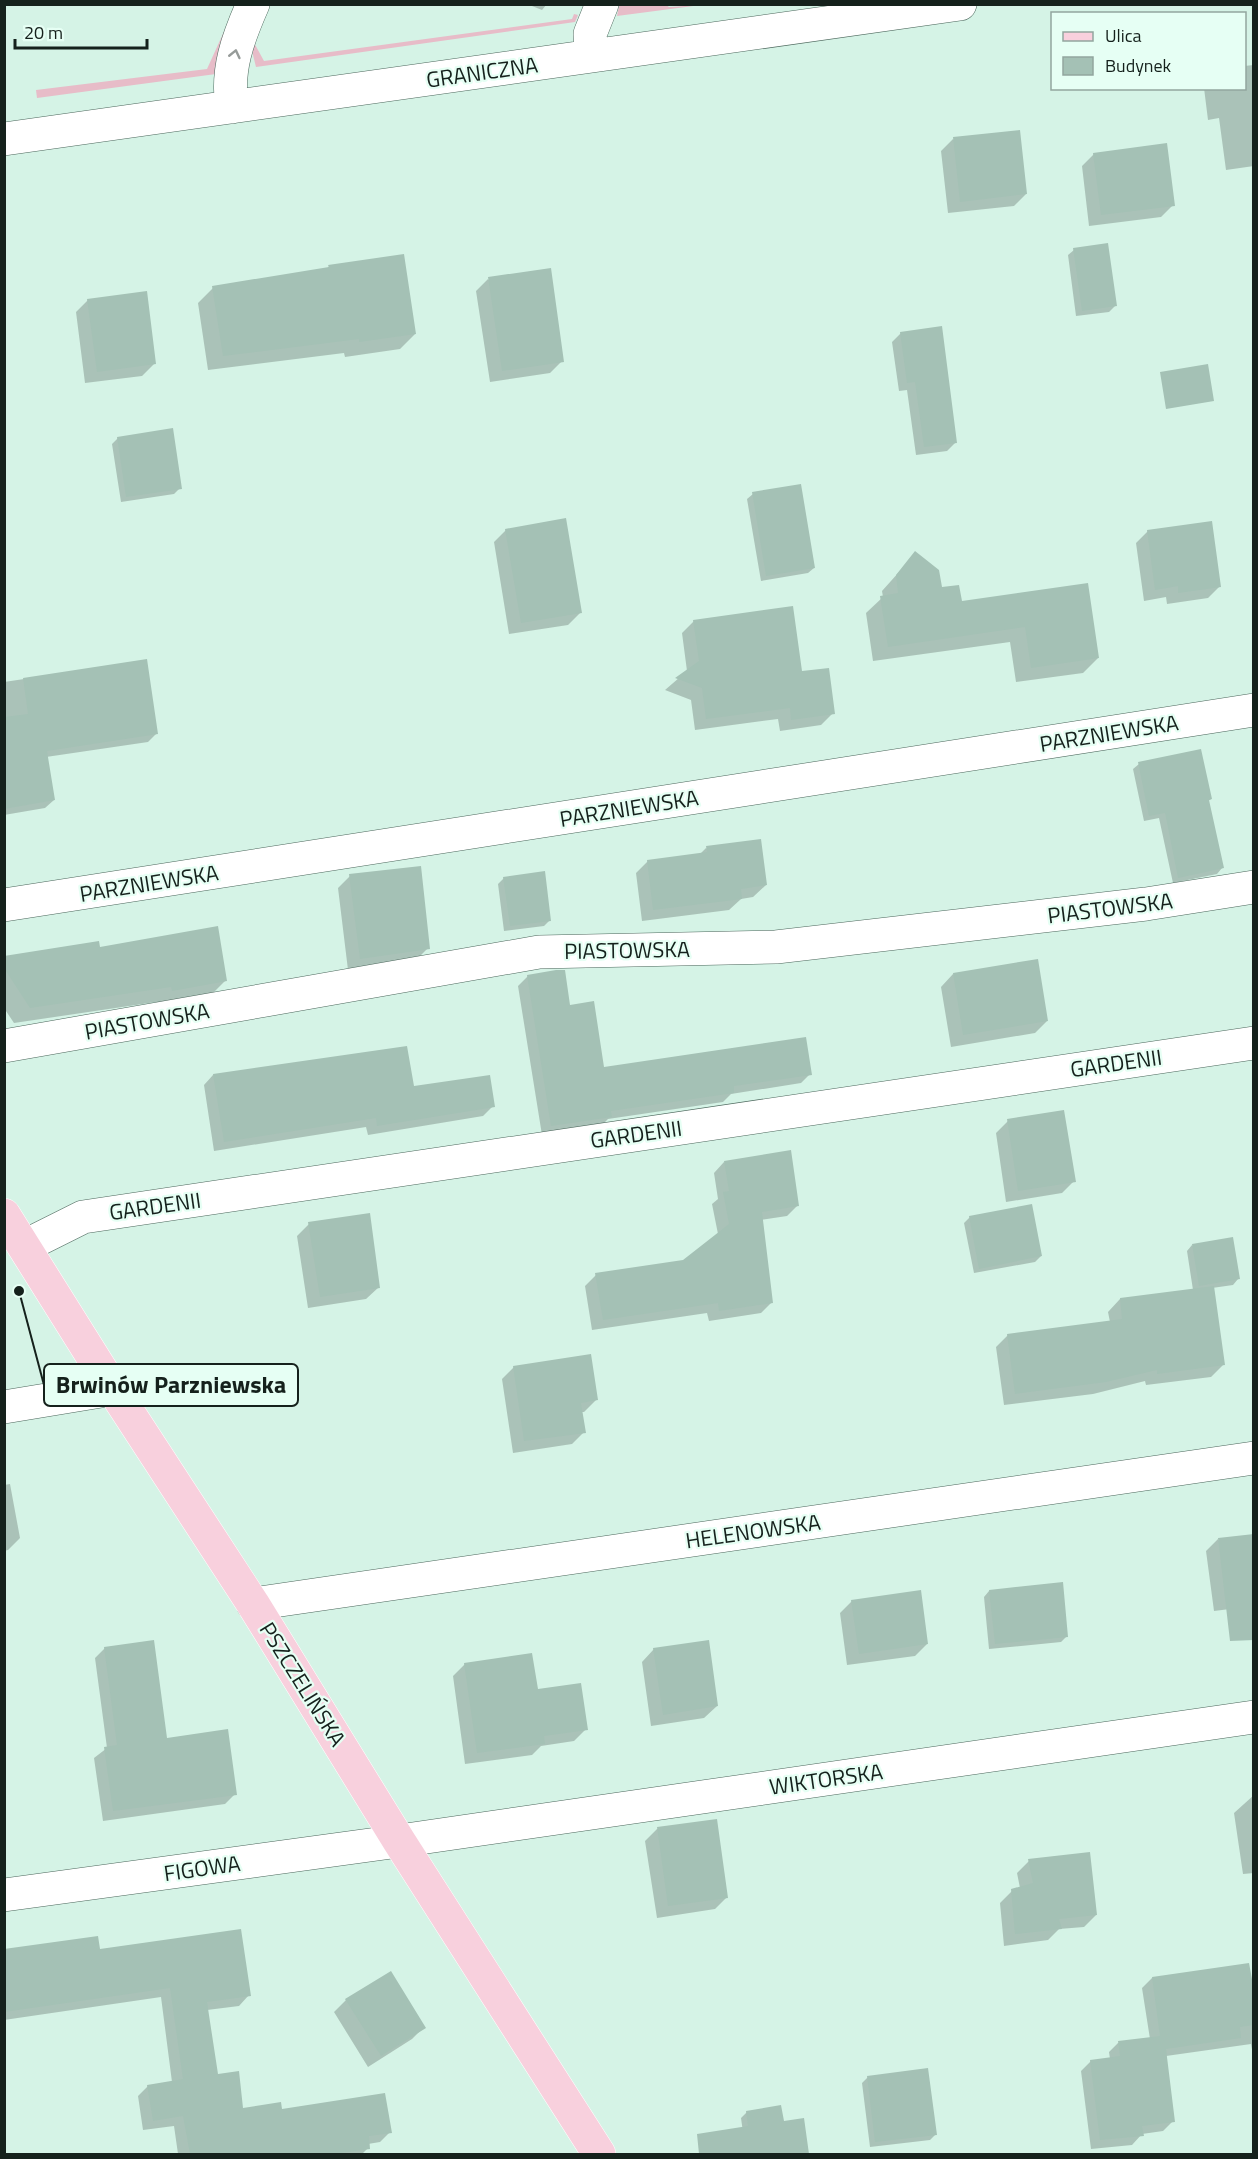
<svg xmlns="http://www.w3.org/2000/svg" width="1258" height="2159" viewBox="0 0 1258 2159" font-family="'Titillium Web',sans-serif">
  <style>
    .green { fill: #e7bcc8 }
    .shadow { fill: #0003 }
    .building { fill: #a4c1b5 }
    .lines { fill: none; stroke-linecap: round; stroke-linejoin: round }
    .minor-casing { stroke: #4c675c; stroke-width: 34 }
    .major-casing { stroke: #fff; stroke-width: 34 }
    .minor { stroke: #fff; stroke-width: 33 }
    .major { stroke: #f8d0dd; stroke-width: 33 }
    .oneway { stroke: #969b99 }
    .labels { text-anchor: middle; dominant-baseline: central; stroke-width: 4.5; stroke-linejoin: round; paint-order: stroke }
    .street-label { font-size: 22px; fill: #15211c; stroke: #e6fff4 }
    .leader { fill: none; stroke: #15211c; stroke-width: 2 }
    .callout-dot { fill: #15211c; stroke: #e6fff4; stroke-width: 2 }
    .callout { fill: #e6fff4; stroke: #15211c; stroke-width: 2 }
    .callout-label { font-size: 24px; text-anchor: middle; font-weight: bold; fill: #15211c }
  </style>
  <rect width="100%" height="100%" fill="#d5f3e6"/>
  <path class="green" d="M665,4l4,3 32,-2 -84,11 2,-11z
    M236,5l-20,69 -179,24 -1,-8 171,-21z
    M574,14l4,1 -3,7 -319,45 -5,-20 2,-6 11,20 308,-42z"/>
  <path class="shadow" d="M527,4h20l-5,6z
    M1254,65v101l-28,4 -7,-52 -11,2 -4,-32h40v-22z
    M953,139l73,55 -12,12 -66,7 -7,-62z
    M1094,154l79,51 -12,12 -72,9 -7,-60z
    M1074,250l41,56 -6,6 -33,4 -8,-61z
    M329,266l86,68 -15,15 -55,8 -1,-4 -136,17 -10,-67 15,-15 114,-19z
    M488,279l74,82 -12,12 -60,9 -14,-91z
    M88,300l66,64 -12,12 -57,7 -9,-71z
    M901,333l55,109 -9,9 -31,4 -9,-65 -8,1 -7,-49z
    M118,438l62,50 -6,6 -53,8 -9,-58z
    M753,494l61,74 -6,5 -47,8 -14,-82z
    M506,530l74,83 -12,12 -59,9 -15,-92z
    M1148,531l72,55 -12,12 -41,6 -1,-7 -22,4 -8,-58z
    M916,553l24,36 21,14 126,-18 11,73 -15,15 -67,9 -6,-40 -137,19 -7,-48 17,-16 -1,-6z
    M694,621l107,52 32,40 -12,12 -41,6 -2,-12 -83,11 -4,-30 -26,-10 22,-19 -5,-38z
    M145,661l11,73 -8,8 -102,15 8,43 -9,8 -41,7v-133z
    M1139,764l72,35 -3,2 14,67 -5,6 -44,9 -14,-65 -15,3 -11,-52z
    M706,848l60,37 -13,12 -12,2 -12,11 -87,11 -6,-48 12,-12 51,-6z
    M350,876l78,72 -12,12 -68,10 -10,-82z
    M504,878l46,42 -6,6 -40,5 -6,-47z
    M99,949l127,31 -16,16 -53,9 -1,-3 -142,21 -10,-15v-51z
    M953,974l94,47 -12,12 -84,14 -10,-60z
    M528,976l75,93 207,5 -9,9 -70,11 -8,8 -115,17 -7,7 -59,9 -24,-149z
    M213,1075l200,13 80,18 -10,10 -115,19 -2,-8 -152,24 -10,-66z
    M1008,1121l66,60 -12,12 -56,9 -10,-69z
    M724,1162l74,43 -11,11 -26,4 11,82 -11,11 -52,8 -2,-8 -115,17 -7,-44 11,-11 88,-14 34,-27 -6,-30 6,-5 -4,-26z
    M970,1217l71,39 -6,6 -61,11 -10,-50z
    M309,1224l70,63 -13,12 -58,9 -11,-72z
    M1192,1245l46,34 -5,6 -21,3 11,77 -12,12 -65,8 -1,-4 -52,13 -89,11 -8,-58 12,-12 102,-13 -2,-10 12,-13 73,-9 -6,-39z
    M514,1367l82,33 -12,12h-3l3,20 -12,12 -59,9 -11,-74z
    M10,1484l10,54 -12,12 -4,1v-66z
    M1218,1539l36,67 -40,5 -8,-60z
    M989,1591l78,45 -6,6 -72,7 -5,-52z
    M852,1601l75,43 -12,12 -68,9 -7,-52z
    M105,1648l61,92 69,54 -10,10 -122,17 -9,-63 13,-10 -12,-90z
    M654,1649l63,57 -13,12 -53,8 -9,-64z
    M465,1664l71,26 50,39 -12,12 -33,5 -9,9 -67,9 -12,-88z
    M1254,1795v78l-11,1 -9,-61z
    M716,1820l11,77 -12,12 -58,9 -12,-77 12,-12z
    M1029,1861l67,54 -12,12 -25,2 -11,11 -44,6 -4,-43 12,-12 8,-3 -3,-15z
    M4,1950l94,1 151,44 -10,11 -32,4 10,66 25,33 148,23 -10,10 -12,2v4l-6,6h-184l-4,-28 -31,4 -5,-34 10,-10 24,-4 -11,-85 -157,23z
    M1152,1978l102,22v60l-3,-16 -85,12 7,65 -10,10 -21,3 -10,11 -41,4 -10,-78 10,-10 19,-2 -1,-7 9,-9 32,-4 -8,-51z
    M346,2000l78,27 -12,12 -44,28 -34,-55z
    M868,2077l68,57 -6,6 -60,7 -8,-64z
    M747,2112l35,10 25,30 -3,2h-58l-5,-36z"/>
  <path class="building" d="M1020,130l7,64 -67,8 -7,-65z
    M1167,143l8,63 -74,9 -8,-62z
    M1108,243l9,63 -35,5 -9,-63z
    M404,254l12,80 -57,8v-3l-136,17 -11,-70 117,-19 -1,-2z
    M551,268l13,94 -62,9 -14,-94z
    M147,291l9,73 -59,8 -10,-73z
    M942,326l15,117 -33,4 -9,-65 -8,1 -7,-51z
    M1208,364l6,37 -48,8 -6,-37z
    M173,428l9,61 -56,8 -9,-60z
    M801,484l14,84 -49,8 -14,-84z
    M566,518l16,95 -61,10 -16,-94z
    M1212,521l9,66 -43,6v-7l-23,4 -8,-60z
    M915,551l24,19 3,17 17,-2 3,16 126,-18 11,75 -68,10 -6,-41 -137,20 -8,-51 18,-3 -2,-18z
    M793,606l9,65 27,-3 6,46 -44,6 -1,-12 -84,11 -4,-31 -27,-10 24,-17 -6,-41z
    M147,659l11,75 -111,17 8,49 -51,9v-92l24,-3 -5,-36z
    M1201,749l11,50 -3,1 15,68 -46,10 -13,-65 -16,3 -11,-54z
    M761,839l6,46 -26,4 1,10 -89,11 -6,-50 60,-8 -1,-6z
    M421,866l9,83 -70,10 -11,-85z
    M545,871l6,50 -41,5 -7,-49z
    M218,926l9,55 -55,10 -1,-4 -141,21 -26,-40v-12l95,-15 1,6z
    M1038,959l10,62 -85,14 -10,-62z
    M556,970h9l5,35 24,-4 10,66 202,-30 6,38 -78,11v7l-123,18 1,6 -61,9 -24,-151z
    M407,1046l7,40 76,-11 5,32 -118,19 -1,-8 -152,24 -11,-68z
    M1064,1110l12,72 -58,9 -11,-72z
    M791,1150l8,56 -37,6 11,91 -54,8 -1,-8 -115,17 -8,-47 88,-13 46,-36 -6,-32 6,-1 -5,-30z
    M1032,1204l10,52 -63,13 -10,-53z
    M370,1213l10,75 -60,9 -12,-75z
    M1233,1237l7,42 -41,7 -7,-42z
    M1214,1286l11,79 -68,9v-4l-51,12 -91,12 -8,-60 115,-15 -2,-21z
    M591,1354l7,46 -17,3 5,30 -62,8 -11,-75z
    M1254,1534v106l-24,1 -12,-103z
    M1063,1582l5,55 -73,7 -6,-54z
    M921,1590l7,54 -69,10 -8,-54z
    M154,1640l13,98 61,-9 9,66 -124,16 -9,-64 13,-2 -13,-98z
    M709,1640l9,66 -55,9 -10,-67z
    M532,1653l6,36 43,-6 7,47 -44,6 1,8 -68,9 -13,-90z
    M717,1819l11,79 -60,8 -11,-79z
    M1090,1852l7,63 -38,4 3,10 -47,5 -4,-45 22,-6 -5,-24z
    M241,1929l10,67 -44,6 11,72 21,-3 4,37 38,-6 1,7 103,-16 7,40 -23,3 1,13 -36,5h-144l-7,-38 -30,5 -6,-36 36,-6 -13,-91 -166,24v-63l94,-13 2,13z
    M1249,1963l5,27v35l-14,2 1,11 -75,11 9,73 -33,4 2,10 -44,4 -10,-80 30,-4 -2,-15 42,-5 -8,-59z
    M391,1971l35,57 -45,28 -36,-57z
    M928,2068l9,67 -62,7 -8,-66z
    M781,2105l3,16 20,-3 5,36h-110l-2,-20 51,-8 -2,-15z"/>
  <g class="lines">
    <defs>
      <path id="minor" d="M591,56l-1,-22 12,-30
        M232,107c-6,-37 6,-69 21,-103
        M4,139l956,-135
        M4,905l1250,-195
        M4,1046l535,-94 237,-5 370,-43 108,-17
        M25,1246l58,-29 1171,-174
        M4,1407l109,-18
        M253,1604l1001,-146
        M4,1895l395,-54 855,-124"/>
      <path id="major" d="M4,1215l109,174 140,215 146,237 200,313"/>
    </defs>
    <use href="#minor" class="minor-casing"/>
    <use href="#major" class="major-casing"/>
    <use href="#minor" class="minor"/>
    <use href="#major" class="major"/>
  </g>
  <defs><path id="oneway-chevron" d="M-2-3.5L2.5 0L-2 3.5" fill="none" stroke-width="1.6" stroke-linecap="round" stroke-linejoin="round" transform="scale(1.5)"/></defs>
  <use class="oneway" href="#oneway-chevron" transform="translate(235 54) rotate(-77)"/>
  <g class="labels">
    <g class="street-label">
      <text transform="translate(482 72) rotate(-8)">GRANICZNA</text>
      <text transform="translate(1109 733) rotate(-9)">PARZNIEWSKA</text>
      <text transform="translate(629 808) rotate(-9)">PARZNIEWSKA</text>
      <text transform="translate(149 883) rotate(-9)">PARZNIEWSKA</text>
      <text transform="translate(1110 908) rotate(-7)">PIASTOWSKA</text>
      <text transform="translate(627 950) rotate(-1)">PIASTOWSKA</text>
      <text transform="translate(147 1021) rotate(-10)">PIASTOWSKA</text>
      <text transform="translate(1116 1063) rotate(-8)">GARDENII</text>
      <text transform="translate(636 1134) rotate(-8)">GARDENII</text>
      <text transform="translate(155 1206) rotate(-8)">GARDENII</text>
      <text transform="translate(753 1531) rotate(-8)">HELENOWSKA</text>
      <text transform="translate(303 1684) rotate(58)">PSZCZELIŃSKA</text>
      <text transform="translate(826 1779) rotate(-8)">WIKTORSKA</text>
      <text transform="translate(202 1868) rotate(-8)">FIGOWA</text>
    </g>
  </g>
  <path class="leader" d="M19 1291L44 1385"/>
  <circle class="callout-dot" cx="19" cy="1291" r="6"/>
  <rect class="callout" x="44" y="1364" width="254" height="42" rx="6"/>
  <g class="callout-label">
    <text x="171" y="1393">Brwinów Parzniewska</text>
  </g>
  <rect width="1258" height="2159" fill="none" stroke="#15211c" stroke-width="12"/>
  <rect x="1051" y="12" width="195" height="78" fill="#e6fff4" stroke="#92a69e" stroke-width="1.5"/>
  <rect x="1063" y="32" width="30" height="9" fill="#f8d0dd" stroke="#92a69e" stroke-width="1.5"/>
  <text x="1105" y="42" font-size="18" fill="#15211c">Ulica</text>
  <rect x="1063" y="57" width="30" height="18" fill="#a4c1b5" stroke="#92a69e" stroke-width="1.5"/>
  <text x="1105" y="72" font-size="18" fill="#15211c">Budynek</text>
  <path d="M15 39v9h132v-9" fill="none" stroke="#15211c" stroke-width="3"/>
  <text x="24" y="39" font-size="18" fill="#15211c" stroke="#e6fff4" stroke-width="4.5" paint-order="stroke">20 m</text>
</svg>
